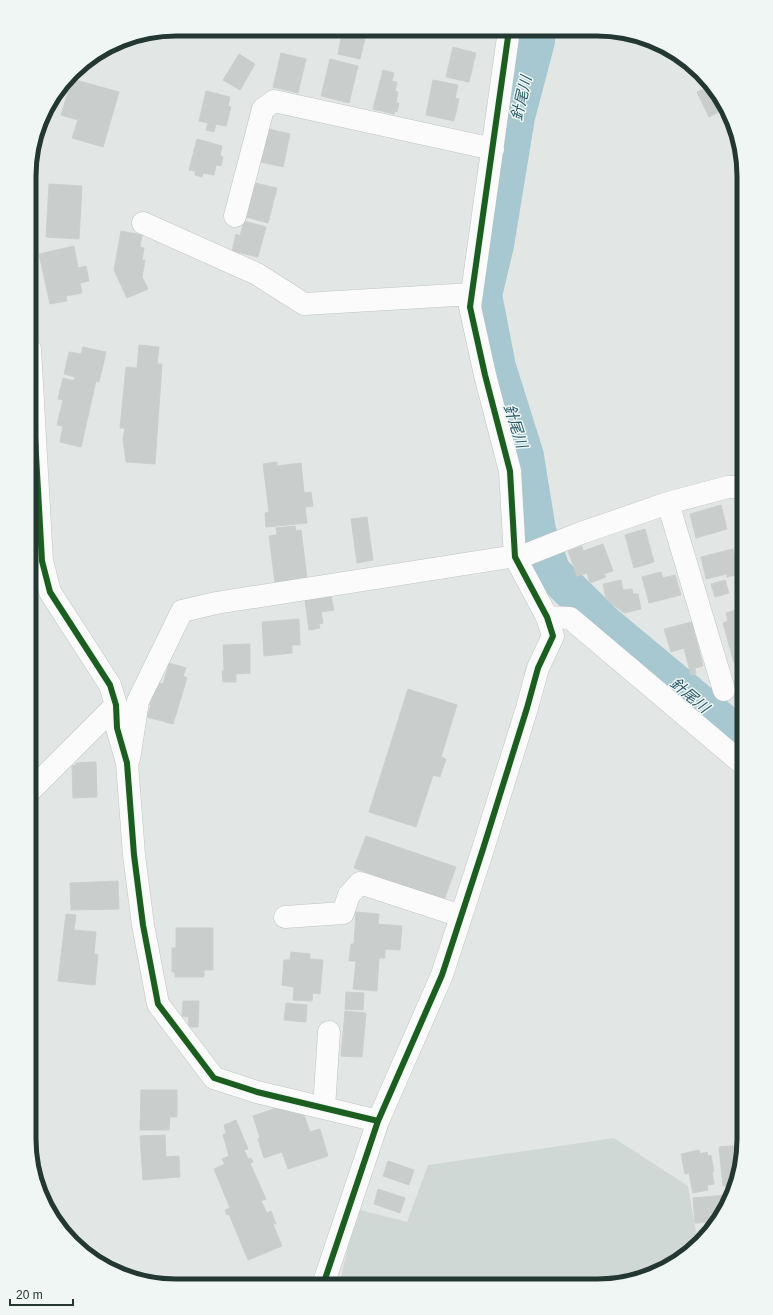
<svg xmlns="http://www.w3.org/2000/svg" width="773" height="1315" viewBox="0 0 773 1315" font-family="Helvetica,'Noto Sans JP',sans-serif">
  <style>
    .built { fill: #d0d8d5 }
    .lines { fill: none; stroke-linecap: round; stroke-linejoin: round }
    .river { stroke: #a7c8d1; stroke-width: 38 }
    .building { fill: #c9cecc; stroke: #cbcfce }
    .minor-casing { stroke: #bfc4c2; stroke-width: 23 }
    .minor { stroke: #fbfbfb; stroke-width: 22 }
    .cycleway-casing { stroke: #f0f6f3; stroke-width: 8 }
    .cycleway { stroke: #1b5e20; stroke-width: 6 }
    .labels { text-anchor: middle; dominant-baseline: central; stroke-width: 3; stroke-linejoin: round; paint-order: stroke }
    .water-label { font-size: 15px; font-style: italic; fill: #255a6b; stroke: #f0f6f3 }
    .rim { fill: none; stroke: #233733; stroke-width: 5 }
  </style>
  <rect width="100%" height="100%" fill="#e2e7e5"/>
  <path class="built" d="M614,1138l74,48 10,58 -12,12 -33,19 -56,11 -258,-1 18,-76 50,13 21,-57z"/>
  <g class="lines">
    <path class="river" d="M537,30l-1,11 -20,76 -21,128 -12,50 14,72 28,89 12,75 15,41 53,52 139,116"/>
  </g>
  <path class="building" d="M343,29l24,1 -7,29 -22,-5z
    M453,47l23,6 -7,29 -23,-5z
    M281,53l25,6 -8,34 -25,-6z
    M239,54l16,10 -15,26 -17,-10z
    M330,59l28,7 -9,37 -28,-7z
    M383,70l11,3 -2,8 5,1 -2,9 3,1 -2,11h3l-2,9 -2,-1 -1,3 -21,-5z
    M72,79l47,13 -16,55 -31,-9 6,-18 -17,-5z
    M433,80l25,5 -3,13 4,1 -5,22 -28,-6z
    M712,85l8,13 -2,1 5,11 -14,7 -12,-25z
    M206,91l24,6 -2,9 3,1 -5,19 -10,-2 -2,8 -8,-2 2,-7 -9,-2z
    M269,129l21,5 -7,33 -27,-6z
    M197,139l25,7 -2,10 3,1 -2,9 -5,-1 -2,10 -11,-2 -1,4 -7,-2v-4l-6,-1z
    M255,183l22,5 -9,35 -22,-6 2,-7 -4,-1 6,-7z
    M49,184l33,2 -3,53 -33,-2z
    M244,221l22,6 -8,30 -26,-6 4,-17 4,2z
    M121,231l21,4 -2,12 4,1 -2,12h3l-3,17 6,12 -21,9 -13,-28z
    M74,246l4,22 8,-2 3,15 -9,2 2,10 -16,3 1,5 -17,3 -11,-50z
    M139,345l20,2 -2,17h5l-7,100 -29,-2 -3,-23 2,-11h-5l6,-61 11,1z
    M83,347l23,5 -7,30 -3,-1 -15,66 -21,-5 3,-16 -6,-1 6,-25 -5,-1 5,-21 11,3 1,-4 -11,-3 5,-22 12,2z
    M277,462v4l24,-3 3,30 7,-1 2,14 -8,1 2,16 -41,4 -1,-14 4,-1 -6,-48z
    M744,500v19h-6l-2,-18z
    M721,505l6,24 -31,9 -6,-24z
    M367,517l6,43 -16,3 -6,-44z
    M295,526l1,5 5,-1 6,48 -7,1v4l-21,3 -1,-4 -3,1 -6,-47 8,-1 -1,-7z
    M645,529l9,33 -20,6 -9,-33z
    M603,544l10,27 -9,3 2,3 -16,6 -3,-10 -10,3 -9,-25 14,-5 1,5z
    M733,549l6,25 -12,3v-3l-21,5 -5,-22z
    M661,572l2,6 12,-3 6,20 -32,8 -7,-26z
    M621,580l2,10 9,-1 1,5h5l3,15 -17,4 -18,-14 -3,-15z
    M725,580l4,13 -14,4 -4,-13z
    M331,596l3,14 -13,2 2,11 -4,1 1,4 -11,2 -4,-30z
    M739,609l3,11h2v43l-1,-2 -9,2 -11,-40 5,-2 -2,-8z
    M299,619l1,26h-8v8l-28,3 -2,-34z
    M692,622l11,44 -8,2 1,6 -5,1 -7,-27 -13,4 -7,-23z
    M250,644v29l-14,1v8h-13l-1,-11h2l-1,-26z
    M169,663l17,5 -3,8 4,2 -14,46 -26,-7 4,-12 -3,-1 9,-22 6,2z
    M408,689l49,16 -16,52 5,2 -6,18 -7,-2 -17,52 -47,-15z
    M96,762l1,35 -24,1 -1,-32 4,-1v-2z
    M366,836l90,31 -12,33 -90,-32z
    M118,881l1,28 -48,1 -1,-27z
    M356,912l23,2 -1,10 24,2 -2,24 -15,-1v9h-6l-2,33 -24,-2 3,-28h-7l2,-17h3z
    M66,914l10,1 -2,15 22,2 -2,22 4,1 -3,30 -37,-4z
    M176,928h37v42h-9v7h-29v-5h-3v-24h4z
    M291,952l19,2v5l13,1 -3,34 -7,-1 -1,8 -19,-1 1,-13 -12,-2 2,-25h6z
    M346,992l18,1 -1,17 -18,-1z
    M183,1001h16l-1,26h-10l1,-10 -7,-1z
    M286,1003l21,2 -1,17 -22,-2z
    M345,1011l21,2 -4,44 -21,-1z
    M141,1090h36v27h-7l-1,13h-29z
    M285,1105l2,7 7,-3 9,3 7,20 10,-3 8,27 -40,13 -6,-17 -18,6 -6,-19 2,-1 -7,-22z
    M236,1120l12,29 -4,1 4,9 3,-1 2,4 -3,1 16,36 -5,2 6,12 4,-2 5,13h-3l9,22 -34,14 -19,-46 -2,1 -2,-5 5,-2 -16,-39 11,-5 -3,-5 7,-3 -6,-21 3,-2 -2,-8z
    M165,1135l1,22 13,-1 1,21 -37,3 -3,-44z
    M744,1145l-9,40 -12,1 -4,-39z
    M699,1150l1,4 7,-2 1,4 3,-1 3,17h-2l2,12 -7,1 1,5 -15,3 -4,-20 -4,1 -4,-20z
    M388,1161l26,9 -5,15 -26,-9z
    M378,1189l27,9 -5,15 -26,-9z
    M727,1195v9l-12,23h-6v-5l-14,1 -2,-25z"/>
  <g class="lines">
    <defs>
      <path id="minor" d="M235,216l28,-107 11,-8 219,48
        M143,223l114,51 47,30 168,-10
        M30,349l12,212 8,31 60,93 6,20 1,23 10,35 7,92 9,70 15,79 56,74 43,14 121,29
        M668,503l56,187
        M547,617l23,1 174,147
        M129,759l9,-58 44,-90 34,-8 312,-49 53,-21 87,-30 60,-16h16
        M29,792l87,-87
        M285,917l58,-4 6,-18 11,-12 101,33
        M324,1108l5,-76
        M323,1285l55,-164 64,-146 41,-126 44,-141 11,-40 15,-32 -6,-19 -32,-60 -5,-86 -25,-96 -15,-68 39,-277"/>
    </defs>
    <use href="#minor" class="minor-casing"/>
    <use href="#minor" class="minor"/>
    <defs>
      <path id="cycleway" d="M30,349l12,212 8,31 60,93 6,20 1,23 10,35 7,92 9,70 15,79 56,74 43,14 121,29
        M323,1285l55,-164 64,-146 41,-126 44,-141 11,-40 15,-32 -6,-19 -32,-60 -5,-86 -25,-96 -15,-68 39,-277"/>
    </defs>
    <use href="#cycleway" class="cycleway-casing"/>
    <use href="#cycleway" class="cycleway"/>
  </g>
  <g class="labels">
    <g class="water-label">
      <text transform="translate(521 98) rotate(-77)">針尾川</text>
      <text transform="translate(516 426) rotate(72)">針尾川</text>
      <text transform="translate(690 695) rotate(40)">針尾川</text>
    </g>
  </g>
  <path d="M0 0H773V1315H0ZM176 36H597A140 140 0 0 1 737 176V1139A140 140 0 0 1 597 1279H176A140 140 0 0 1 36 1139V176A140 140 0 0 1 176 36Z" fill="#f0f6f3" fill-rule="evenodd"/>
  <path class="rim" d="M176 36H597A140 140 0 0 1 737 176V1139A140 140 0 0 1 597 1279H176A140 140 0 0 1 36 1139V176A140 140 0 0 1 176 36Z"/>
  <path d="M10 1299v6h63v-6" fill="none" stroke="#233733" stroke-width="2"/>
  <text x="16" y="1299" font-size="12" fill="#233733" stroke="#f0f6f3" stroke-width="3" paint-order="stroke">20 m</text>
</svg>
